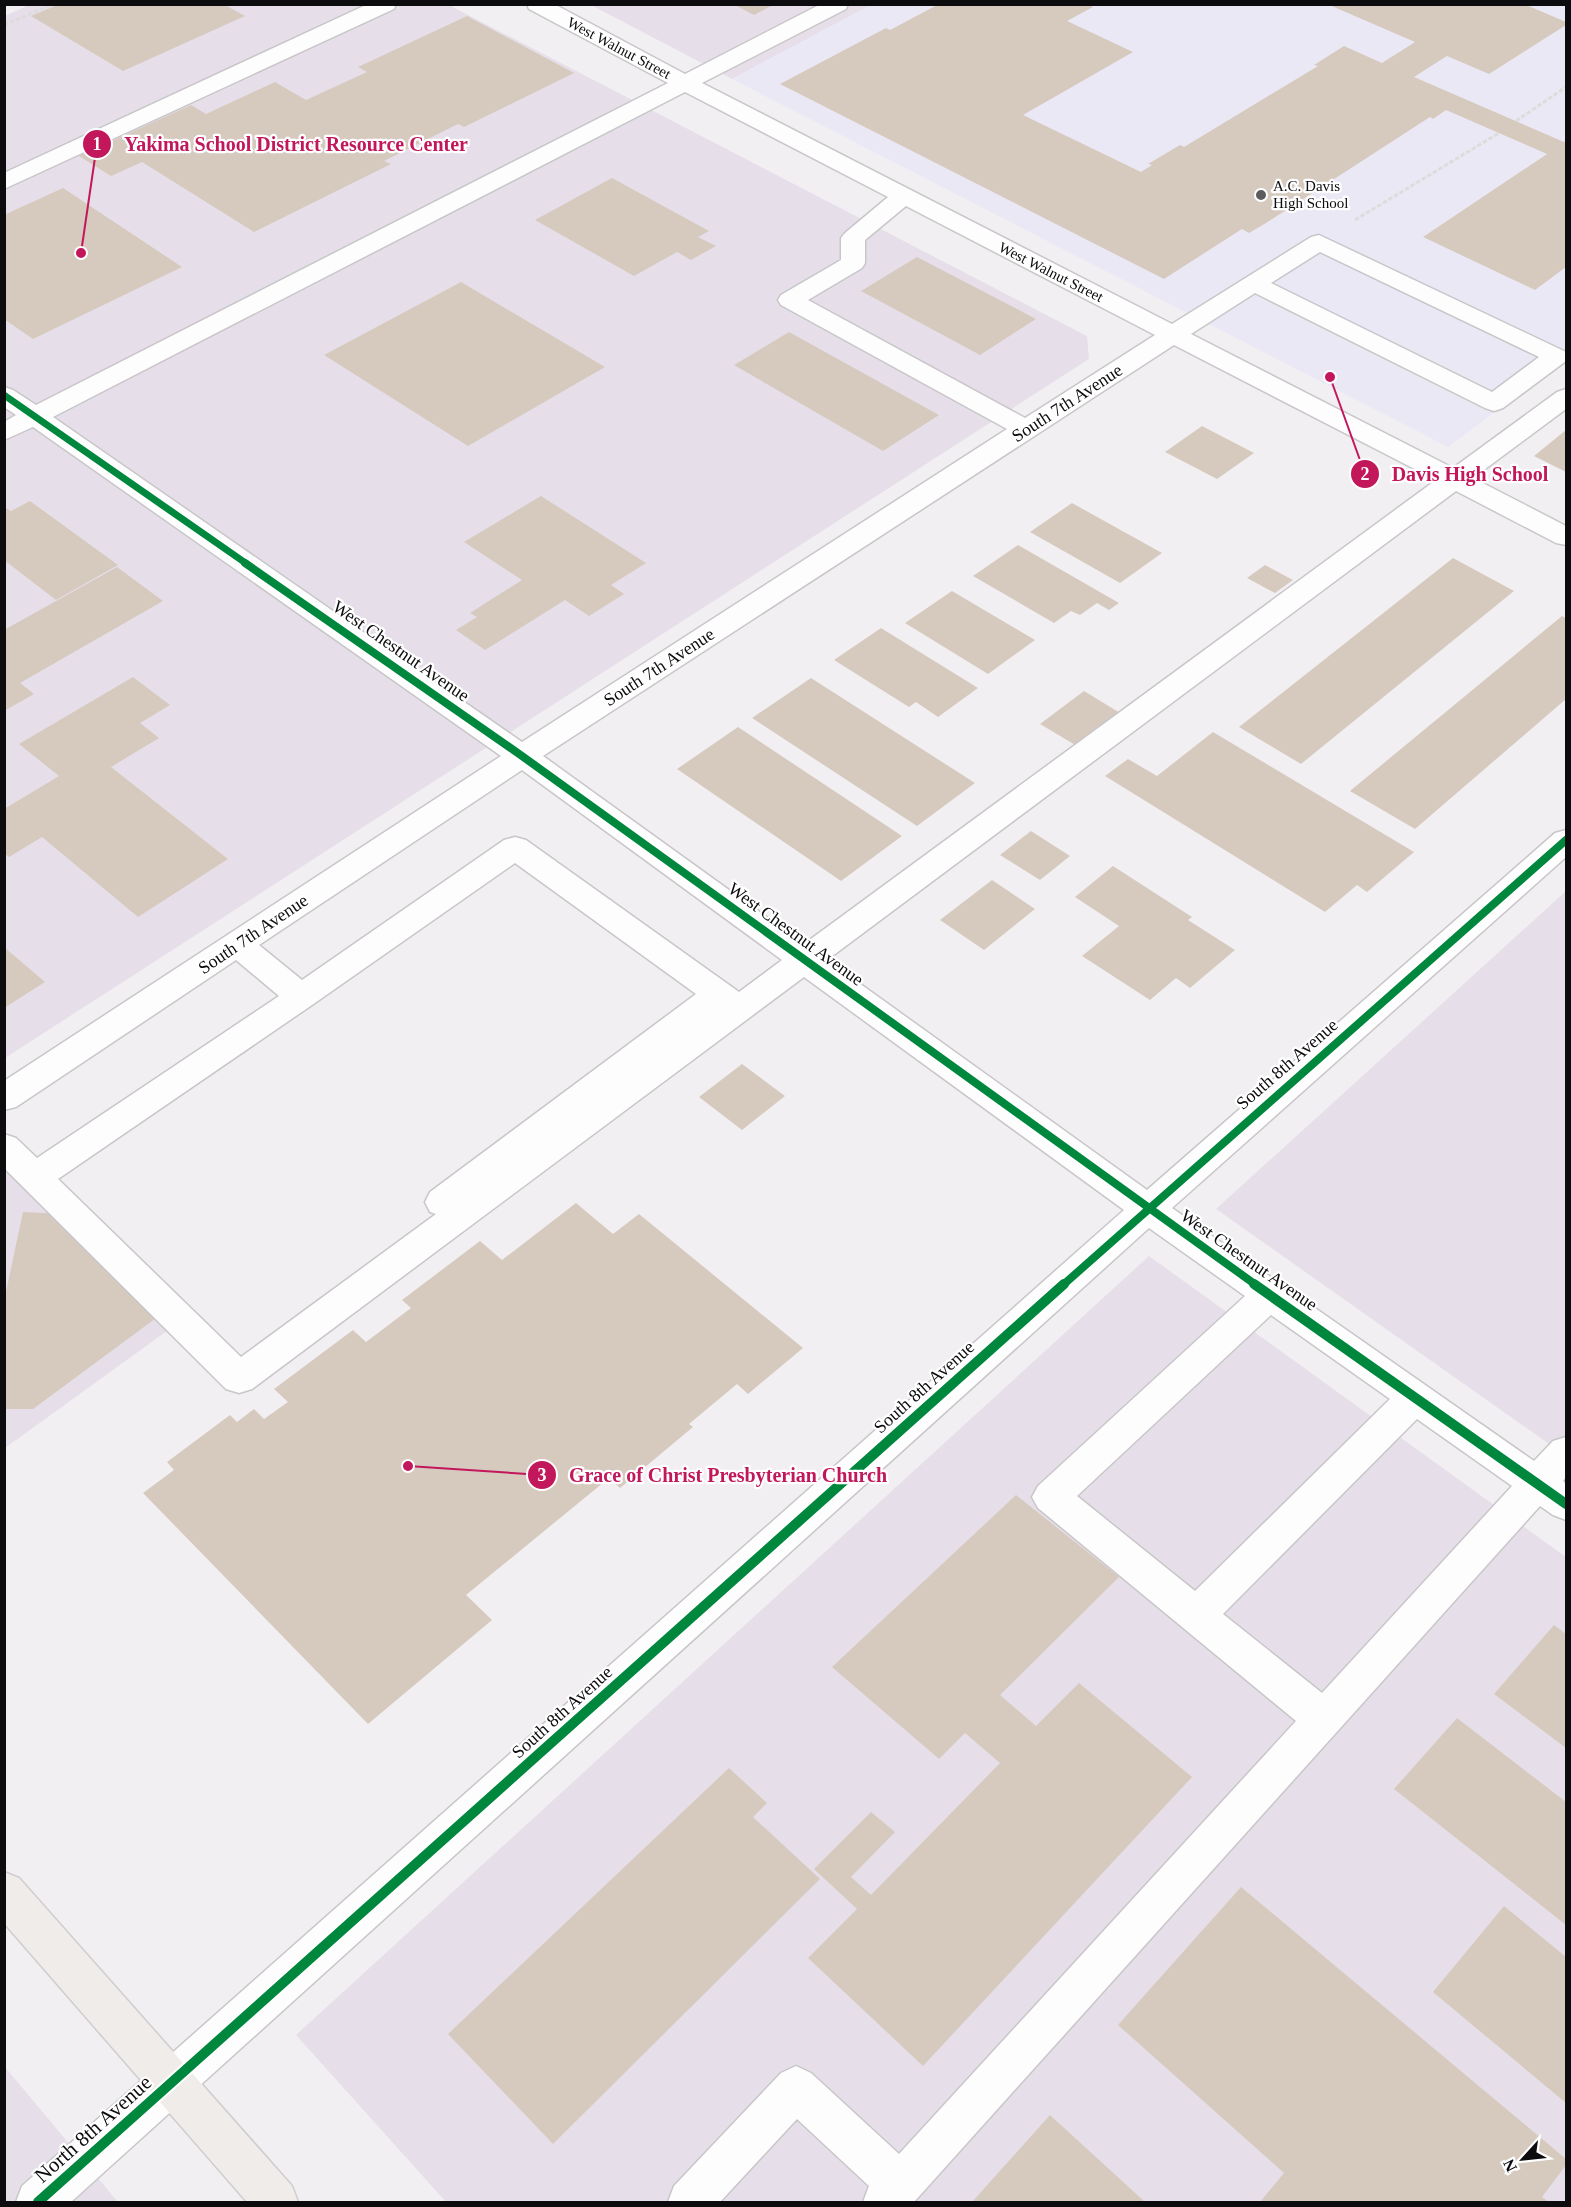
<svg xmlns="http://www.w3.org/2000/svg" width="1571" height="2207" viewBox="0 0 1571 2207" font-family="Georgia,serif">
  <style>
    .built { fill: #e6dfe9 }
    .education { fill: #ebe8f6 }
    .building { fill: #d6cabe }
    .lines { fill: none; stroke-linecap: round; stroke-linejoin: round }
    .minor-casing { stroke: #c9c6c9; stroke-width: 3 }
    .major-casing { stroke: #cecdcf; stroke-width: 3 }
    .path { stroke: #dddcdd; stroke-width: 3; stroke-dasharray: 4.5 2; stroke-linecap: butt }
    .minor { fill: #fdfdfd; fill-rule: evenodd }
    .major { fill: #efece9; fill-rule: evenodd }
    .cycleway-far2-casing { stroke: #fff; stroke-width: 10 }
    .cycleway-far1-casing { stroke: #fff; stroke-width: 12 }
    .cycleway-casing { stroke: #fff; stroke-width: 14 }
    .cycleway-far2 { stroke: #00873e; stroke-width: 7 }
    .cycleway-far1 { stroke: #00873e; stroke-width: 8 }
    .cycleway { stroke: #00873e; stroke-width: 10 }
    .poi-dot { fill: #5c5b5e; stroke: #fff; stroke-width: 2 }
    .labels { text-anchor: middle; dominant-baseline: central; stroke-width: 4.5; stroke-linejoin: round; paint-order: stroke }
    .far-street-label { font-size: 15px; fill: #0c0b0d; stroke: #fff }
    .far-poi-label { font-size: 15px; fill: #0c0b0d; stroke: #fff; text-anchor: start }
    .street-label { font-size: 18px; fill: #0c0b0d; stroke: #fff }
    .near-street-label { font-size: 21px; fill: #0c0b0d; stroke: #fff }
    .leader { fill: none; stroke: #c2185b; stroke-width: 2 }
    .callout-dot { fill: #c2185b; stroke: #fff; stroke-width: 2 }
    .mark-label { font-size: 18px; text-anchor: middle; font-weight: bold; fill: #fff }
    .callout-label { font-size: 20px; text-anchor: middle; font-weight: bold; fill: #c2185b; stroke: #fff; stroke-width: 4.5; stroke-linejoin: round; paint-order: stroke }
  </style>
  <rect width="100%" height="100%" fill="#f2eff3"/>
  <path class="built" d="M31,4l418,1 638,331 2,23 -1084,699v-1042z
    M591,5h280l-139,74z
    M1566,891v565l-350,-247z
    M4,1148l181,170 -180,130h-1z
    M1149,1256l417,301v645h-1120l-150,-167z
    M5,2067l113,135h-113z"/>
  <path class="education" d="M871,5h695v354l-118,88 -716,-368z"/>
  <path class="building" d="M733,4h42l-21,11z
    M939,4h148l6,3 -26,14 66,31 -110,63 118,57 11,-7 -4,-1 32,-19 4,2 134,-81 -4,-1 30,-19 38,17 33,-21 -88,-38h197l42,18v3l-77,49 -42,-18 -33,21 150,65 2,-1v126l-31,23 -112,-53 124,-83 -101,-44 -13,9 -3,-2 -164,106 -17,10 -7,-4 -78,50 -384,-195 106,-56 4,2z
    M57,5h168l20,11 -122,55 -92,-55z
    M467,16l107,57 -110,54 -6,-3 -74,37 7,3 -137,68 -112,-70 -31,14 -32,-20 112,-51 15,9 69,-32 31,18 61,-28 -9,-5z
    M612,178l97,53 -11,6 18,9 -25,14 -14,-8 -43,24 -99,-56z
    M63,188l119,79 -149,72 -29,-20v-104z
    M917,257l119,62 -56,36 -119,-64z
    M461,282l144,85 -137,79 -144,-91z
    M789,332l150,83 -56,36 -149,-86z
    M1202,426l52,27 -37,26 -52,-27z
    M1566,430v42l-32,-16z
    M541,496l105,67 -35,22 13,9 -35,22 -24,-16 -80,50 -29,-20 21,-13 -7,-4 52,-33 -58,-38z
    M30,501l88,64 -62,35 -52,-40v-53l7,4z
    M1072,503l90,50 -42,30 -90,-51z
    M1018,545l101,58 -10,7 -12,-7 -17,12 -9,-4 -17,12 -81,-47z
    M1453,558l61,33 -213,173 -62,-37z
    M1265,565l28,15 -18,13 -28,-15z
    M117,567l46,34 -143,82 14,11 -30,17v-81z
    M952,591l83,49 -47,34 -83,-51z
    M1562,616l4,2v81l-151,130 -65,-38z
    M881,628l97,60 -40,29 -22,-15 -7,5 -75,-47z
    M133,677l37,28 -30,18 19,15 -48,29 117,92 -90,58 -96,-80 -33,20 -5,-4v-44l55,-33 -40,-32z
    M811,678l164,105 -58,43 -165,-108z
    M1084,691l41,25 -43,33 -42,-25z
    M738,727l164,109 -61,45 -164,-112z
    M1213,732l201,120 -47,40 -10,-7 -32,27 -220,-136 23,-17 29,17z
    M1031,831l39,25 -30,24 -40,-25z
    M1113,866l79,51 -4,3 47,30 -45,38 -14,-10 -26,22 -68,-44 37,-30 -44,-29z
    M992,880l43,29 -51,41 -44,-30z
    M4,947l41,35 -41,26z
    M742,1064l43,32 -43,34 -43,-33z
    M576,1203l37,31 26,-20 164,134 -55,46 -11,-10 -48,40 4,3 -73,61 -11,-10 -143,117 26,25 -124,104 -225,-231 31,-23 -7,-8 63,-47 7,7 17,-13 10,10 24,-17 -14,-13 79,-59 13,12 45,-34 -9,-8 78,-59 22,19z
    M23,1212l42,2 102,96 -134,99h-29v-108z
    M1016,1495l103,82 -119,118 36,31 43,-43 113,94 -269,289 -115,-108 49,-49 -43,-40 57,-57 24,20 -44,45 20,18 129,-132 -35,-30 -26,26 -107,-92z
    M1554,1625l12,9v114l-72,-54z
    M1457,1718l109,84v123l-172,-136z
    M729,1768l38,35 -14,14 67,62 -267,265 -105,-110z
    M1241,1887l325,272v6l-24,32 7,5h-289l24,-29 -166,-148z
    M1504,1906l62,51v146l-133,-111z
    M1050,2115l95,87h-173z"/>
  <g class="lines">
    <defs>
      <path id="minor" d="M368,4h28l-2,5 -390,180v-16z
        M527,4h27l131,70 136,-70h27l-2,5 -144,74 470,241 139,-87 8,-2 247,117v9l-63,47 -9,3 -9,-3 -230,-115 -64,41 262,134 104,-76 9,-3v20l-93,69 93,48v19l-10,-2 -100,-52 -629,469 320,230 408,-357 11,-3v27l-394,351 362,253 19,-20 13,-4v40l-3,4 3,3v36l-13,-5 -13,-9 -626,696h-51l6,-16 -72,-67 -77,83h-52l6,-16 107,-113 15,-7 15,7 88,81 397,-433 -258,-213 -6,-11 6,-11 207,-190 -96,-68 -1078,974h-55l6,-16 1102,-976 -320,-233 -552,412 -13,4 -13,-4 -222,-221v-34l12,4 21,20 242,-162 -43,-36 -220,147 -12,3v-29l497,-325 -468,-329 -29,13v-18l12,-7 -12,-8v-20l9,3 23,15 632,-322 -139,-74zM685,92l203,105 -43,36 -4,5v22l-60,35 -3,5 3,5 226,124 -485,313 -469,-325zM906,206l249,129 -130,83 -217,-118 54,-32 3,-5v-23zM1320,252l219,105 -47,35 -221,-109zM1174,345l262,135 -632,464 -261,-188zM522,770l260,190 -43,32 -213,-152 -11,-3 -11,3 -202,140 -43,-35zM515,863l181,131 -266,198 -5,10 5,10 6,2 -195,143 -183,-178 254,-174zM1271,1315l119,84 -195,192 -118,-95zM1417,1419l95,67 -190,207 -99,-79z"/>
      <path id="major" d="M4,1872l15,6 273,308 6,16h-51l-243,-279z"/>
    </defs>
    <use href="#minor" class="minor-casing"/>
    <use href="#major" class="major-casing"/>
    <path class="path" d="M4,25l49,-21
      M1516,121l50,-34
      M1355,220l144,-87"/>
    <use href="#minor" class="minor"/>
    <use href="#major" class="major"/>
    <defs>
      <path id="cycleway-far2" d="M4,395l243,169"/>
      <path id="cycleway-far1" d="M245,563l277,193 734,529
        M1063,1285l503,-445"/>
      <path id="cycleway" d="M1254,1284l312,220
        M38,2202l1026,-918"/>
    </defs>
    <use href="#cycleway-far2" class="cycleway-far2-casing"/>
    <use href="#cycleway-far1" class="cycleway-far1-casing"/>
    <use href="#cycleway" class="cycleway-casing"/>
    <use href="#cycleway-far2" class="cycleway-far2"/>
    <use href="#cycleway-far1" class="cycleway-far1"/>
    <use href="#cycleway" class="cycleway"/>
  </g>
  <circle class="poi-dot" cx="1261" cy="195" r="6"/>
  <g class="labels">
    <g class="far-street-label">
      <text transform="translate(619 48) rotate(28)">West Walnut Street</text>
      <text transform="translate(1051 272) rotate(27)">West Walnut Street</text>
    </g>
    <g class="far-poi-label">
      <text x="1273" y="186">A.C. Davis<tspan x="1273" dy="17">High School</tspan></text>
    </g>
    <g class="street-label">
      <text transform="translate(1067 403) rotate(-33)">South 7th Avenue</text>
      <text transform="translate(401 651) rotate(35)">West Chestnut Avenue</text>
      <text transform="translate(659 667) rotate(-33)">South 7th Avenue</text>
      <text transform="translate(253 934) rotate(-34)">South 7th Avenue</text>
      <text transform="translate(796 934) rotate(36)">West Chestnut Avenue</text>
      <text transform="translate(1287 1064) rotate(-41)">South 8th Avenue</text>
      <text transform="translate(1249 1260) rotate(35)">West Chestnut Avenue</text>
      <text transform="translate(924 1387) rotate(-42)">South 8th Avenue</text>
      <text transform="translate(562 1712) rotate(-42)">South 8th Avenue</text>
    </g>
    <g class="near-street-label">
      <text transform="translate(93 2129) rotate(-42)">North 8th Avenue</text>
    </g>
  </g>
  <path class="leader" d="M81 253L97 144M1330 377L1365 474M408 1466L542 1475"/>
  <g class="callout-dot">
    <circle cx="81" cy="253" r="6"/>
    <circle cx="1330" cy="377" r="6"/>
    <circle cx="408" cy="1466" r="6"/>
    <circle cx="97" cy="144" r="15"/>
    <circle cx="1365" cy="474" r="15"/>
    <circle cx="542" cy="1475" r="15"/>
  </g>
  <g class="mark-label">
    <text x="97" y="150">1</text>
    <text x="1365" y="480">2</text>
    <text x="542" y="1481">3</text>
  </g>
  <g class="callout-label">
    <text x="296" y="151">Yakima School District Resource Center</text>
    <text x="1470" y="481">Davis High School</text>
    <text x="728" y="1482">Grace of Christ Presbyterian Church</text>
  </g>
  <rect width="1571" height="2207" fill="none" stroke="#0c0b0d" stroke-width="12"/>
  <g transform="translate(1523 2159) rotate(243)" stroke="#ffffff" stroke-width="4.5" paint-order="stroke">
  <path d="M0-4.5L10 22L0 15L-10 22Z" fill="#0c0b0d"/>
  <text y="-9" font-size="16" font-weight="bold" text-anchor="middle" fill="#0c0b0d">N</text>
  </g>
</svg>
